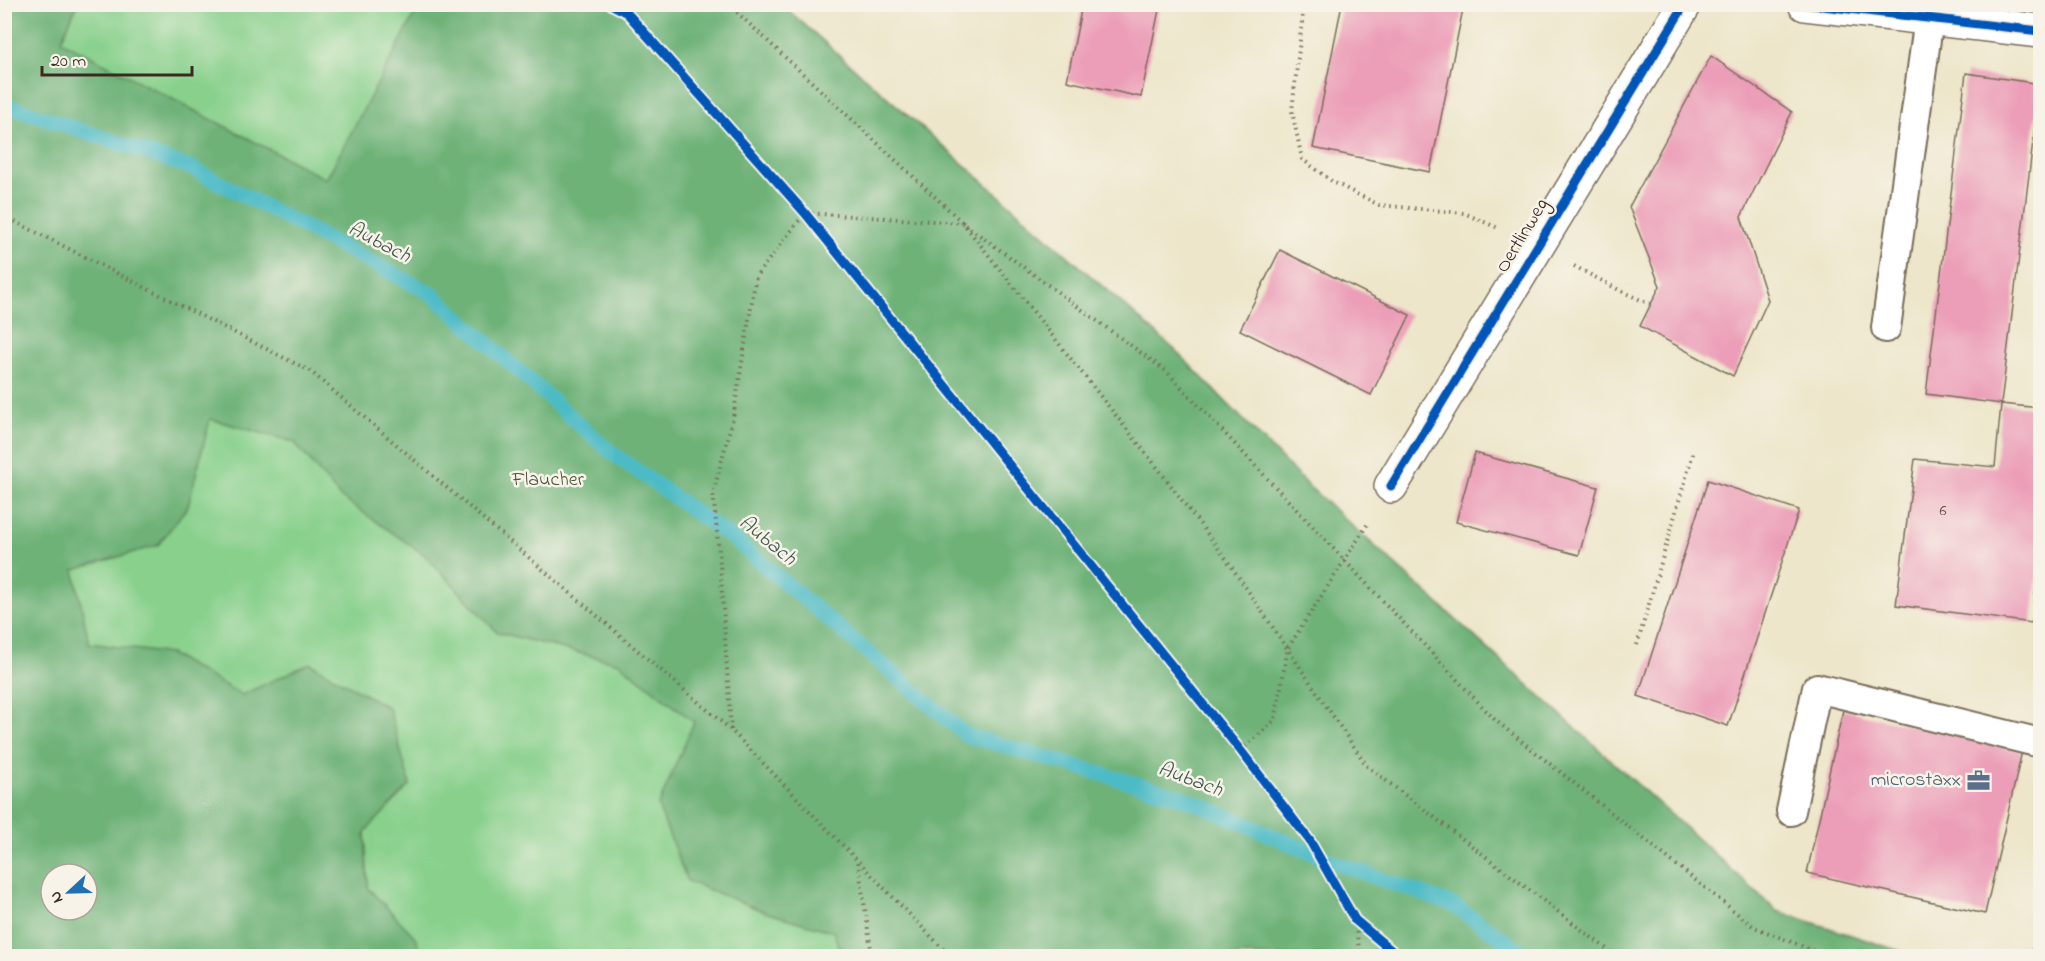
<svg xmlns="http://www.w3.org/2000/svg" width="2045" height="961" viewBox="0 0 2045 961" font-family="'Indie Flower',sans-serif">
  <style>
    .green { fill: #88d08c; stroke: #627d55; stroke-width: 1.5; fill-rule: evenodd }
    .forest { fill: #6eb278; stroke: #546e4b; stroke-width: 1.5; fill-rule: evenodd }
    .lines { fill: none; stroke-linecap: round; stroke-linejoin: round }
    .stream { stroke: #4dbbc6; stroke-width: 15 }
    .building { fill: #ec9eb8 }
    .service-casing { stroke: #796c5a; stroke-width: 32 }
    .minor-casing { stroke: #796c5a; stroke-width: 36 }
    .path { stroke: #796c5a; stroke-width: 4; stroke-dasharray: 1.5 4.5; stroke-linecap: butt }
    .service { stroke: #fff; stroke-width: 28 }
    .minor { stroke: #fff; stroke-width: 33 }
    .cycleway-casing { stroke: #f7f3e8; stroke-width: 13 }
    .cycleway { stroke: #0057b8; stroke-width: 9 }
    .labels { text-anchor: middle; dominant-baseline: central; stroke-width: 5; stroke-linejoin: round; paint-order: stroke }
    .number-label { font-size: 16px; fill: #674744 }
    .street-label { font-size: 20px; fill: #3b2a1e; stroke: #f7f3e8 }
    .park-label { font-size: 20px; fill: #4e543a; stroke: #f7f3e8 }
    .service-label { font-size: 20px; fill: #4e5e75; stroke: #f7f3e8; text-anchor: end }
    .water-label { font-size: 21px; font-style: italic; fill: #405650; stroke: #f7f3e8 }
  </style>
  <rect width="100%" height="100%" fill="#f7f3e8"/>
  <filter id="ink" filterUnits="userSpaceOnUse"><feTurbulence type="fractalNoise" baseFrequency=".0167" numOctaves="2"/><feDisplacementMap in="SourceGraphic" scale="12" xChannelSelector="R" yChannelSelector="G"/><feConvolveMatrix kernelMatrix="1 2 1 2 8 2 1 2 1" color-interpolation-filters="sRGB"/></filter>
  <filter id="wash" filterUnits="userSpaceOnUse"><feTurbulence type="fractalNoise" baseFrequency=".008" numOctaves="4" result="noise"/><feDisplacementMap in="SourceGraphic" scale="24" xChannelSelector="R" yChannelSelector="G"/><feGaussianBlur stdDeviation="1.35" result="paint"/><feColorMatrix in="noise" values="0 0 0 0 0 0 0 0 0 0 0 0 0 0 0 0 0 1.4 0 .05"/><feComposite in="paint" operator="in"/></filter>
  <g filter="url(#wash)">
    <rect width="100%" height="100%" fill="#ede6ca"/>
    <path class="green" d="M5,4l777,1 393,345 130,133 472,428 138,45h-1910zM51,874h36v36h-36z"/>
    <path class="forest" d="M5,4l72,1 -16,36 265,138 94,-174h362l393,345 130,133 472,428 138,45h-1074l-7,-24 -66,-19 -81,-32 -29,-75 36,-84 -75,-59 -122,-31 -71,-76 -87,-60 -45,-54 -84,-23 -22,87 -30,39 -84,25 15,73 81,11 72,41 68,-32 79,45 21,77 -45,47 3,56 49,51 2,17h-414zM51,874h36v36h-36z"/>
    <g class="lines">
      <path class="stream" d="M4,104l187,64 241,126 176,156 125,89 233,196 216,62 149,64 122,44 75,51"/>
    </g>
    <g id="blocks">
      <path class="building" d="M1342,4h122l-34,168 -117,-24z
        M1082,5h78l-19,92 -74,-16z
        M1711,56l81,56 -51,105 27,83 -35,76 -93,-50 20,-40 -31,-79z
        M1966,73l74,11 -39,320 -75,-10z
        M1280,250l130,65 -39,80 -131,-65z
        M2001,404l39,4v142l-8,73 -136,-18 19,-146 80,8z
        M1475,453l123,34 -19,68 -123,-33z
        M1708,480l91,30 -71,216 -90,-30z
        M1843,710l179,41 -37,163 -178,-41z
        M2040,920v36h-9z"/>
    </g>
  </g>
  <g filter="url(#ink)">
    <use href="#blocks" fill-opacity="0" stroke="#796c5a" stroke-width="1.5"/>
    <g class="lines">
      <defs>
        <path id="service" d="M1886,328l43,-310
          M1791,811l26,-123 223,55"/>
        <path id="minor" d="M1805,4l235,27
          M1391,486l294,-482"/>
      </defs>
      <use href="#service" class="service-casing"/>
      <use href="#minor" class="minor-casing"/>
      <path class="path" d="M728,4l235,219 203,148 329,349 259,207 73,29
        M1304,4l-12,107 10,48 31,23 46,23 85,8 34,15
        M4,216l306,155 421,359 219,226
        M1574,266l49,26 27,12
        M1637,645l57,-195
        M731,730l-11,-168 -7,-69 20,-75 23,-142 49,-63 158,10 197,248 67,89 140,206 249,190
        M1241,751l34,-31 13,-72 81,-126
        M858,862l14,94
        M1355,920l5,36
        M1350,956l9,-6"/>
      <use href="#service" class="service"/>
      <use href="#minor" class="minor"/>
      <defs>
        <path id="cycleway" d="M611,4l16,9 178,200 436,538 69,90 45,79 43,36
          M1805,4l235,27
          M1391,486l294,-482"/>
      </defs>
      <use href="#cycleway" class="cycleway-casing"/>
      <use href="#cycleway" class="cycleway"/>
    </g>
  </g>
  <defs>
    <symbol id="office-bare" viewBox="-9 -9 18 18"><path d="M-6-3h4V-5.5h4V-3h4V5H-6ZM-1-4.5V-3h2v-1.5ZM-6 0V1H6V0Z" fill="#5c6f8a" stroke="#f7f3e8" stroke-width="2.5" paint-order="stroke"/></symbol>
  </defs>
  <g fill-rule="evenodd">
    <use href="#office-bare" x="1962" y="764" width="33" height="33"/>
  </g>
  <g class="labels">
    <g class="number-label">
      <text x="1943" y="511">6</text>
    </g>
    <g class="street-label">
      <text transform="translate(1523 236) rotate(-59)">Oertlinweg</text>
    </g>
    <g class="park-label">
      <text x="548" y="480">Flaucher</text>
    </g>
    <g class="service-label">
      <text x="1961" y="780">microstaxx</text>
    </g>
    <g class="water-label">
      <text transform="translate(379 243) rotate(27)">Aubach</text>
      <text transform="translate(767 541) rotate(39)">Aubach</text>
      <text transform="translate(1190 780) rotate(20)">Aubach</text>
    </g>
  </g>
  <rect width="2045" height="961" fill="none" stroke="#f7f3e8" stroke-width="24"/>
  <g transform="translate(69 892) rotate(248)"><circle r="28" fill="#f7f3e8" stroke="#aca397" stroke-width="1.5"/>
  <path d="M0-4.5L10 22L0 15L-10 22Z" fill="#1f6fb2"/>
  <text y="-9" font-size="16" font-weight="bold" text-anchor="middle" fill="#3b2a1e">N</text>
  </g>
  <path d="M42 66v9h150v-9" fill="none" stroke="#3b2a1e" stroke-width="3"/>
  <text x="51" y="66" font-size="18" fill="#3b2a1e" stroke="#f7f3e8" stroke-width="4.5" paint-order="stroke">20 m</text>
</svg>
